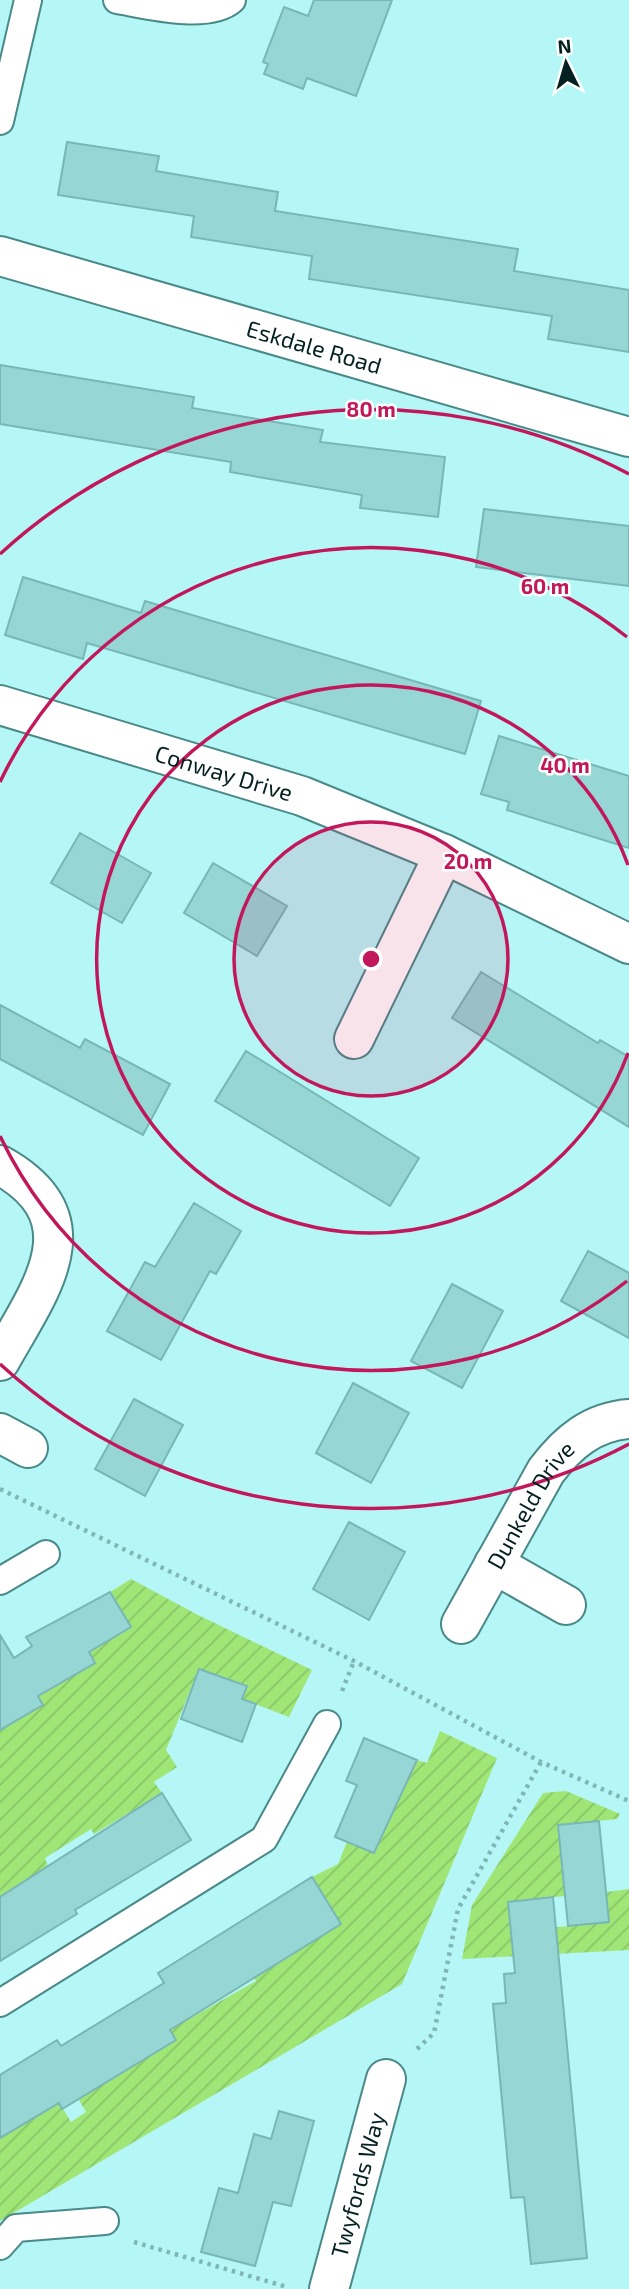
<svg xmlns="http://www.w3.org/2000/svg" width="629" height="2289" viewBox="0 0 629 2289" font-family="'Exo 2',sans-serif">
  <style>
    .garden { fill: url(#garden-furrows) }
    .building { fill: #96d7d6; stroke: #77b7b6; stroke-width: 2 }
    .lines { fill: none; stroke-linecap: round; stroke-linejoin: round }
    .service-casing { stroke: #4a8989; stroke-width: 30 }
    .minor-casing { stroke: #4a8989; stroke-width: 42 }
    .path { stroke: #80b6b6; stroke-width: 4.5; stroke-dasharray: 3.5 5; stroke-linecap: butt }
    .service { stroke: #fff; stroke-width: 26 }
    .minor { stroke: #fff; stroke-width: 38 }
    .ring { fill: none; stroke: #c2185b; stroke-width: 3.5 }
    .labels { text-anchor: middle; dominant-baseline: central; stroke-width: 5; stroke-linejoin: round; paint-order: stroke }
    .street-label { font-size: 23px; fill: #052020; stroke: #fff }
    .centre { fill: #c2185b; stroke: #fff; stroke-width: 3.5 }
    .ring-label { font-size: 21px; text-anchor: middle; font-weight: bold; fill: #c2185b; stroke: #fff; stroke-width: 5; stroke-linejoin: round; paint-order: stroke }
  </style>
  <defs>
    <pattern id="garden-furrows" width="10" height="10" patternUnits="userSpaceOnUse" patternTransform="scale(1.75)"><rect width="10" height="10" fill="#a0e677"/><path d="M-1 1l2-2M0 10L10 0M9 11l2-2" fill="none" stroke="#88c567"/></pattern>
  </defs>
  <rect width="100%" height="100%" fill="#b5f7f6"/>
  <path class="garden" d="M131,1579l67,36 114,55 -23,47 -47,-18 4,-13 -47,-17 -33,81 11,17 -23,15 8,11 -68,41 -3,-5 -46,29 3,9 -48,30v-166l43,-26 -27,-44 73,-9 42,-25 -21,-35z
    M440,1731l57,27 -95,226 -402,237v-83l4,-3 -4,-39 59,6 12,20 15,-10 -11,-19 6,-55 27,43 68,-41 -29,-46 40,26 69,-39 -28,-47 113,-10 -29,-47 26,-13 9,-22 28,10 42,-92 10,3z
    M566,1791l54,23 -3,5 -59,6 7,71 -57,6 22,28 79,-8 -3,-30 23,-3v61l-167,9 10,-54 71,-112z"/>
  <path class="building" d="M314,0h78l-36,96 -49,-18 -4,11 -39,-15 4,-10 -5,-2 21,-55 24,9z
    M67,142l92,14 -3,15 122,21 -3,19 243,38 -4,22 115,19v62l-81,-13 4,-23 -243,-37 3,-23 -121,-19 3,-21 -136,-21z
    M0,365l194,32 -2,11 131,22 -3,12 125,15 -7,60 -78,-9 2,-13 -132,-23 1,-10 -231,-38z
    M484,509l145,17v60l-153,-19z
    M23,577l118,36 4,-12 336,100 -16,53 -378,-111 -4,16 -78,-24z
    M499,736l130,40v72l-122,-38 2,-8 -28,-8z
    M80,833l71,40 -29,50 -71,-40z
    M213,863l74,43 -30,50 -73,-43z
    M481,972l117,71 2,-3 29,17v70l-177,-109z
    M0,1005l80,43 5,-9 85,45 -27,51 -143,-76z
    M246,1051l173,107 -29,48 -175,-105z
    M194,1203l47,28 -25,43 -6,-3 -49,89 -54,-29 38,-69 10,5z
    M588,1251l41,22v65l-68,-37z
    M452,1284l51,27 -41,77 -51,-27z
    M353,1383l56,30 -38,70 -55,-30z
    M134,1399l49,26 -38,71 -50,-27z
    M349,1522l56,30 -36,68 -56,-31z
    M110,1592l21,35 -42,25 6,11 -57,33 5,9 -43,25v-95l14,23 18,-12 -6,-9z
    M199,1669l48,17 -5,13 14,5 -14,38 -61,-23z
    M364,1738l53,22 -43,93 -39,-16 22,-52 -11,-4z
    M162,1793l29,47 -116,70 2,4 -77,47v-64z
    M599,1821l10,101 -41,4 -10,-101z
    M312,1877l29,47 -171,106 6,10 -114,69 -3,-6 -59,35v-63l57,-35 4,6 103,-63 -6,-10z
    M553,1897l34,361 -56,6 -7,-67 -13,1 -18,-194 13,-1 -2,-29 11,-1 -7,-71z
    M279,2111l35,10 -23,85 -18,-4 -18,64 -54,-14 18,-64 19,5 16,-59 17,5z"/>
  <g class="lines">
    <defs>
      <path id="service" d="M117,0c29,5 91,21 115,0
        M0,121l28,-121
        M0,1581l46,-27
        M0,2003l264,-164 63,-115
        M0,2246l16,-18 89,-7"/>
      <g id="minor">
        <path id="s1" d="M0,256l629,181"/>
        <path id="s2" d="M0,705l302,91 142,58 185,90"/>
        <path d="M354,1039l90,-185"/>
        <path d="M0,1165c97,54 39,126 0,196"/>
        <path d="M0,1433l28,15"/>
        <path d="M494,1564l72,41"/>
        <path id="s3" d="M461,1624l85,-153c22,-29 46,-49 83,-52"/>
        <path id="s4" d="M329,2289l57,-210"/>
      </g>
    </defs>
    <use href="#service" class="service-casing"/>
    <use href="#minor" class="minor-casing"/>
    <path class="path" d="M0,1489l354,172 187,101 88,39
      M342,1691l12,-30
      M417,2049l17,-16 24,-124 83,-147
      M134,2242l153,45"/>
    <use href="#service" class="service"/>
    <use href="#minor" class="minor"/>
  </g>
  <circle cx="371" cy="959" r="137" fill="#c2185b" fill-opacity=".12"/>
  <g class="ring">
    <circle cx="371" cy="959" r="137"/>
    <path d="M628 1053A274 274 0 1 1 628 865"/>
    <path d="M627 1281A411 411 0 0 1 0 1136M0 782A411 411 0 0 1 627 637"/>
    <path d="M629 1444A549 549 0 0 1 0 1364M0 554A549 549 0 0 1 629 474"/>
  </g>
  <g class="labels">
    <g class="street-label">
      <text stroke="none"><textPath href="#s1" startOffset="327">Eskdale Road</textPath></text>
      <text stroke="none"><textPath href="#s2" startOffset="234">Conway Drive</textPath></text>
      <text stroke="none"><textPath href="#s3" startOffset="138">Dunkeld Drive</textPath></text>
      <text stroke="none"><textPath href="#s4" startOffset="108">Twyfords Way</textPath></text>
    </g>
  </g>
  <circle cx="371" cy="959" r="10" class="centre"/>
  <g class="ring-label">
    <text x="371" y="417">80 m</text>
    <text x="545" y="594">60 m</text>
    <text x="565" y="773">40 m</text>
    <text x="468" y="869">20 m</text>
  </g>
  <g transform="translate(566 63) rotate(355)" stroke="#ffffff" stroke-width="5" paint-order="stroke">
  <path d="M0-5L12 26L0 18L-12 26Z" fill="#052020"/>
  <text y="-10" font-size="19" font-weight="bold" text-anchor="middle" fill="#052020">N</text>
  </g>
</svg>
